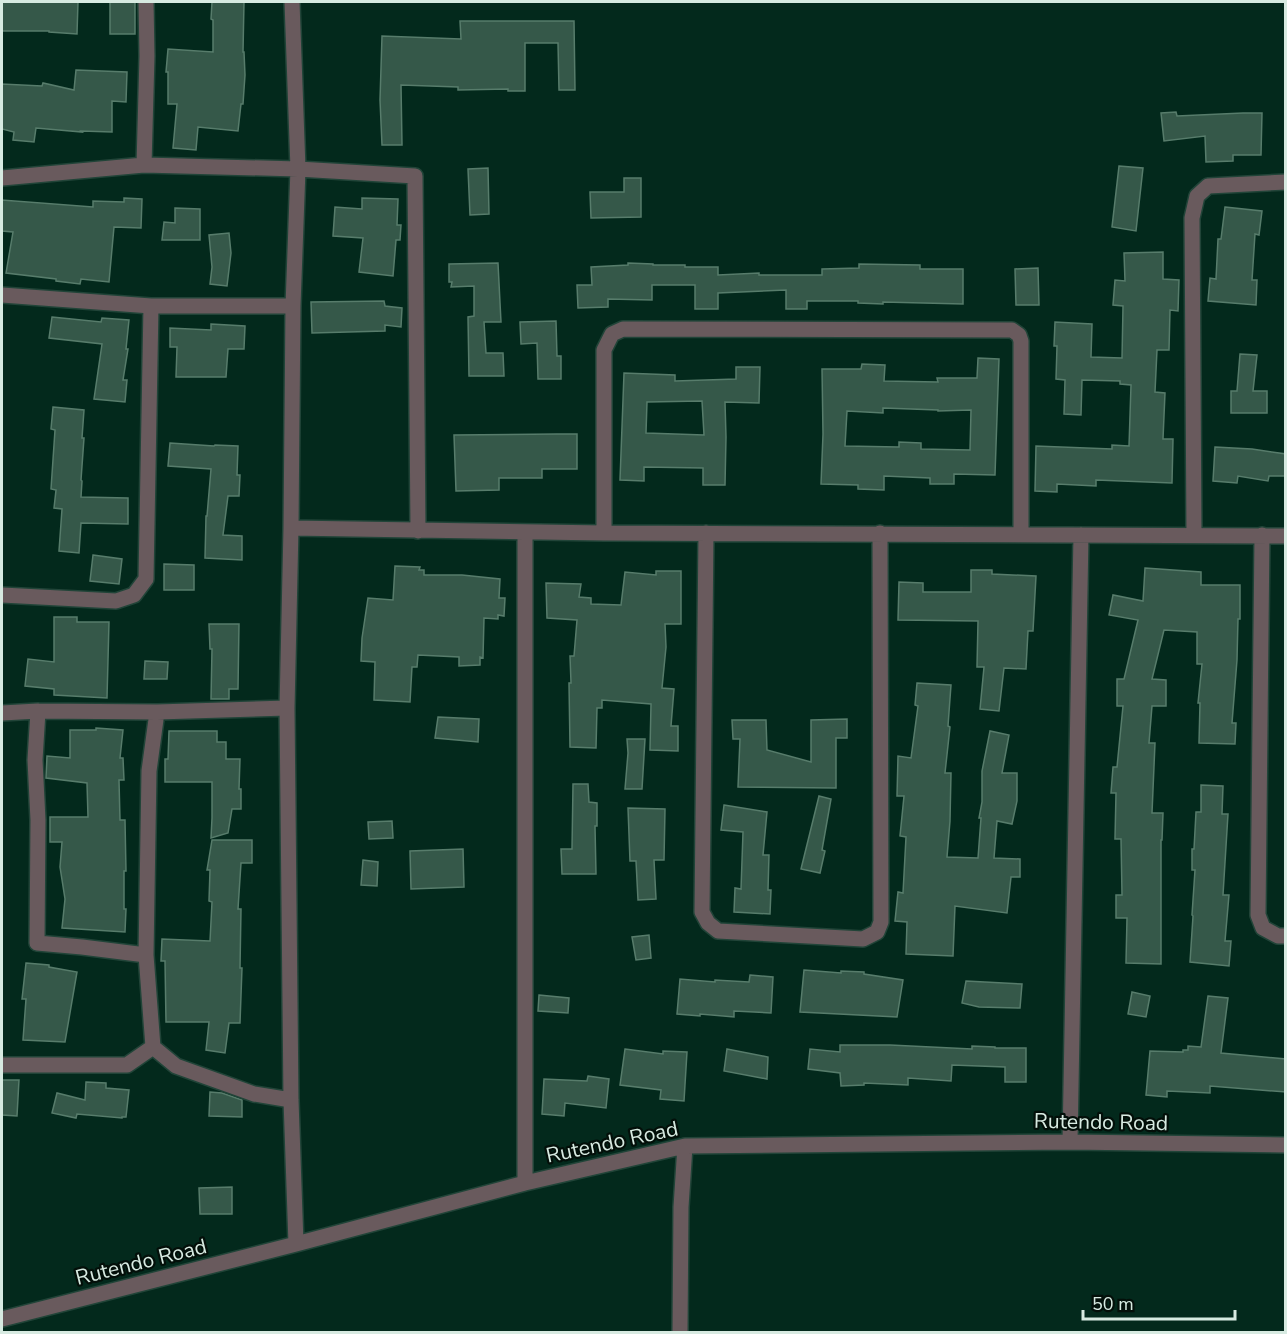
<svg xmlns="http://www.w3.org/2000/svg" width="1287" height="1334" viewBox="0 0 1287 1334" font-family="'Nunito Sans',sans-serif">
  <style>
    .building { fill: #355849; stroke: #577c6b; stroke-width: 1.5; fill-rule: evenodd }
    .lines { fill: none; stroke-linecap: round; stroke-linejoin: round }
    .street-casing { stroke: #214438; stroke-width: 18 }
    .street { stroke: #695a5d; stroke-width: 15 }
    .labels { text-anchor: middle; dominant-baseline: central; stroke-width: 4.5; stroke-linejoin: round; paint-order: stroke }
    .street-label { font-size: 21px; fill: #d7eae1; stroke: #030f09 }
  </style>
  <rect width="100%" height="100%" fill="#03291c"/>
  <path class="building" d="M2,2h76l-1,32 -28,-2v-1h-47z
    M110,2h25v32h-25z
    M212,2h32l-1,50h1l1,23 -2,29h-2l-3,27 -40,-4 -2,23 -23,-2 4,-44h-9v-32h-2l2,-23 45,3v-32l-2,-1z
    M460,21h114l1,69h-16l-1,-47h-33v48h-17v-2l-50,1v-3l-57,-2 1,60h-20l-2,-45 2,-64 79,3z
    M76,70l51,2 -1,30 -14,-1v31l-31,-1 1,1 -46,-4 -2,14 -21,-2 1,-8 -12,-3v-45l40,2 1,-3 31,7z
    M1176,112l1,4 66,-3h19l-1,42h-28v6l-27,1 -1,-26 -41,5 -3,-28z
    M1119,166l24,2 -7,63 -24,-4z
    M488,168l1,46 -19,1 -2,-46z
    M624,178h17v39l-50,1 -1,-26h34z
    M124,198l18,1 -1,29 -27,-1 -5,55 -28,-3 -1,5 -24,-3v-2l-50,-6 7,-41 -11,-1v-31l91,7v-6l31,1z
    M362,198l36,1 -1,26h4l-1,15h-4l-3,36 -34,-4 4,-34 -30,-2 2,-29 27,2z
    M1225,207l37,4 -3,24 -4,-1 -3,46h5l-1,25 -48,-4 2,-23 6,1 2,-40h3z
    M175,208l25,1v31h-38l2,-18 11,1z
    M229,233l2,20 -4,33 -17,-2 2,-17 -3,-32z
    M1163,252v27l16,1 -1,31 -8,-1 -1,40h-12l-2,42 10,1 -2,46h10l-1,44 -76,-3v6l-39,-2v8l-22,-1 1,-45 76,3v-4l17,1 2,-61 -11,-1v-3l-38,-1 -1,35 -17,-1 1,-34 -9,-1 1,-33h-3l1,-24 37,2 -1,33 31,1 1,-52 -10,-1 2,-25 10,1 -1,-28z
    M498,263l3,59h-17l2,31h17l1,23h-35l-1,-59 6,-1v-30l-23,1 1,-5h-3v-18z
    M628,263l25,1v1h32v2h33v8l41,-2v2h63v-6l37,-1v-4l61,1v4h43v35l-80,-2v2l-25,-1v-2h-51v8h-21v-19l-68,3v16h-23v-24h-43v15l-44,-1v8l-30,1 -1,-23h15l-1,-18 37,-2z
    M1038,268l1,37h-23l-1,-36z
    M384,301l1,5 17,2 -1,19 -16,-2v6l-73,2 -1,-31z
    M52,317l49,5 1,-4 27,2 -3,29h2l-5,31h4l-2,22 -31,-3 8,-55 -53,-6z
    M556,321l1,35h4v23h-23l-1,-36 -16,1 -1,-22z
    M211,324l34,2 -1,23h-16l-2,28h-50l1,-30h-7v-19l41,2z
    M1240,354l17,1 -4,36h14v22h-36v-22h6z
    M978,358l21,1 -4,116 -41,-1v10h-24v-6l-46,-2v14l-26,-1v-4l-37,-1 2,-50 -1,-65h39l1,-5 23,1 -1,16 54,1 -1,-4h40zM883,408l55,2v1l33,-1 -1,40 -49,-1v-6l-22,-1v5l-54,-1 2,-35 36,2z
    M736,367h24l-1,36 -34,-1 1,35 -1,48h-22v-17l-59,-1v14l-24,-1 4,-107 51,2v6l61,-2zM702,401l2,34 -58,-2 1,-31z
    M53,407l31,3 -2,28h2l-3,42 1,1 -1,16 47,1v26l-47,-1 -2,30 -20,-2 3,-42 -8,-1 2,-18 -5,-1 4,-59 -4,-1z
    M557,434h20v35h-35v9h-43v12l-43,1 -2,-56z
    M170,443l44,3 1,-1 23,1 -1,29h3l-1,21h-11l-5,39 19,1v24l-37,-2 1,-42h1l4,-47 -43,-3z
    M1215,447l37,2 34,5v22h-17l-1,5 -30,-5 -1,7 -24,-2z
    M93,555l29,4 -3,25 -29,-3z
    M164,564l30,1v25h-30z
    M395,566l25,1 -1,3h5v5h38l38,4 -1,19h6l-1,18 -6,-1v4l-14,-1 -1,40 -3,-1v8l-21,1v-9l-41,-2 -1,12h-5l-2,35 -36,-2 1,-38 -14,-1 1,-23 6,-40 25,2z
    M1145,568l56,4v13h39v34h-2l-1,41 -5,63h4l-1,21 -36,-1 1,-40h-2l4,-39h-5v-32l-33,-2 -12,49 14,1v26h-14l-3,37h6l-3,70h11l-1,27h-1v124l-35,-1 1,-45h-11v-23h6l-1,-56h-6l1,-46h-5l2,-26h4l6,-61h-6v-27h7l14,-59 -29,-5 4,-20 30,6z
    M971,570h21v4l44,2 -3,55h-5l-2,38 -22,-1 -5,43 -19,-2 4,-42h-7l1,-46 -80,-1 1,-38 24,1v9h48z
    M656,571h25v53h-16l1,23 -4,41 12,1 -3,37h7v25l-28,-1 1,-46 -49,-4v8h-5l-1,40 -26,-1 -1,-64h2l-1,-27h4l3,-36 -30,-2 -1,-35 35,1 -2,13 12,1v6l30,1 4,-33 31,3z
    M54,617h23v5h32l-2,76 -53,-3v-6l-29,-3 3,-27 26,3z
    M209,624h30l-1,65h-9v10h-18l1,-50h-2z
    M145,661l23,1 -1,17h-23z
    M917,683l34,2 -3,41 2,1 -5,46h6l-1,48 -3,36 31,1 3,-40h-2l3,-16v-31l8,-40 19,4 -7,38h15v28l-5,23 -15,-3 -3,37 26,1v18h-9l-4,36 -52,-7 -2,50 -47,-2 1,-32 -12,-1 3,-29 5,1 3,-56 -6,-1 4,-40h-7l1,-40 13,2 7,-52 -3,-1z
    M438,717l41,2 -1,23 -43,-4z
    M847,719v19h-11v50l-98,-1 2,-48h-7l-1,-19h34l1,30 44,12v-42z
    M96,728l27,2 -3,28h3l1,22h-5l1,40h5l1,51h-2v38h2l-1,23 -63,-4 3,-29 -5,-32 2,-25h-12v-25h38l-1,-34 -41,-5 1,-22 23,2v-28h26z
    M169,731h48v11h9v17h14l-1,30h2v20h-9l-4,24 -17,5 1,-20v-36h-47v-23h3z
    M627,739h18l-3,50h-17l3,-36z
    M573,784h15l1,18 8,1v23h-2l1,48h-34l-1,-25h11z
    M1201,785l22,1 -1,28h6l-5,81h6l-4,46h6l-2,25 -39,-4 3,-46 -1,-1 3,-45h-3v-21h2l2,-37h5z
    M819,796l12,3 -9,51 3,1 -5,22 -19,-4z
    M724,805l43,7 -4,43h6l-1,35h3l-1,24 -36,-2 1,-24 6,1 2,-57 -22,-2z
    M628,808l37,1 -1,51h-10l2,39 -18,1 -2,-39h-6z
    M392,821l1,17 -24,1 -1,-17z
    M212,840h40v23h-11l-3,46h3l-1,59h2l-2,55h-11l-4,30 -19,-3 3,-28h-43l-1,-61h-4l1,-22 48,2 2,-39 -3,-1 1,-31h-3z
    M463,849l1,38 -53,2 -1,-38z
    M363,860l15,2 -1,24 -16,-1z
    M649,935l2,23 -15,2 -4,-23z
    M26,963l23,2v2l28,5 -12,70 -42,-2 3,-41h-4z
    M804,970l37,3v-2l23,1v2l39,6 -6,37 -97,-5z
    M750,975l23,2 -2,36 -37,-2v6l-34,-3v2l-23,-2 3,-35 35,3v-2l34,2z
    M966,981l56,3 -2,24 -41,-1 -17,-4z
    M1132,992l18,4 -4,21 -18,-3z
    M539,995l30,3 -1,15 -30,-2z
    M1208,996l20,2 -7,55 65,6v33l-76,-6v7l-43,-2v6l-21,-2 4,-44 33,1v-2h5v-4l13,1z
    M840,1045h50l82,4v-3l23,1v1h31v34h-21v-15l-53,-2 -1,16 -43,-3v7l-44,-2v2l-23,1 -1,-13 -32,-4 2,-20 30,3z
    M625,1049l38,5v-3l24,1 -3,49 -24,-2 1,-9 -41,-5z
    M727,1049l41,8 -1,22 -43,-8z
    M588,1076l21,3 -3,29 -41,-5 -1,13 -22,-2 2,-35 43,2z
    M2,1080h17l-2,36 -15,-1z
    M86,1082l20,1v5l23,2 -3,27h-4v1l-45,-4 -1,4 -24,-5 5,-20 28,7z
    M210,1092l12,1 20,7v17l-33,-1z
    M232,1187v27h-32l-1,-26z"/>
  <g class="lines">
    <defs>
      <path id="street" d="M292,2l6,167 -5,137 -2,222 -4,180 4,392 5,144
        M144,165l3,-109 -1,-54
        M2,178l142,-13 154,4 117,7 3,355
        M2,295l149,11h142
        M291,528l313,5 682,3
        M525,532v651
        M604,533v-183l8,-16 11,-5 389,1 7,5 2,6v193
        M706,533l-4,379 6,11 10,8 145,8 14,-7 4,-10 -1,-389
        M1194,535l-2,-317 5,-22 11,-10 78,-4
        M1262,535l-4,380 5,13 15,8h8
        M2,595l114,6 18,-6 12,-16 5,-273
        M38,711l-3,49 3,60 -1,123 45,4 64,8 7,92 23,19 78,28 37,6
        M2,713l36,-2 119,1 130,-4
        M146,955l3,-184 8,-59
        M2,1065h125l26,-18
        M1070,1142l11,-607
        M2,1319l294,-75 229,-61 160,-37 385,-4 216,3
        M680,1332l1,-125 4,-61"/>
    </defs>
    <use href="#street" class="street-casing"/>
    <use href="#street" class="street"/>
  </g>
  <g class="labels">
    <g class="street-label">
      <text transform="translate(1101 1122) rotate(1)">Rutendo Road</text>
      <text transform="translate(612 1142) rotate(-12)">Rutendo Road</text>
      <text transform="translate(141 1262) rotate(-14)">Rutendo Road</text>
    </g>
  </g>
  <rect width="1287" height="1334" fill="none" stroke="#d7eae1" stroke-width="6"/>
  <path d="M1083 1310v9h152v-9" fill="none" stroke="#d7eae1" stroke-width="3"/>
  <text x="1092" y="1310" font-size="18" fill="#d7eae1" stroke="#030f09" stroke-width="4.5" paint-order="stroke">50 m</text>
</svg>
